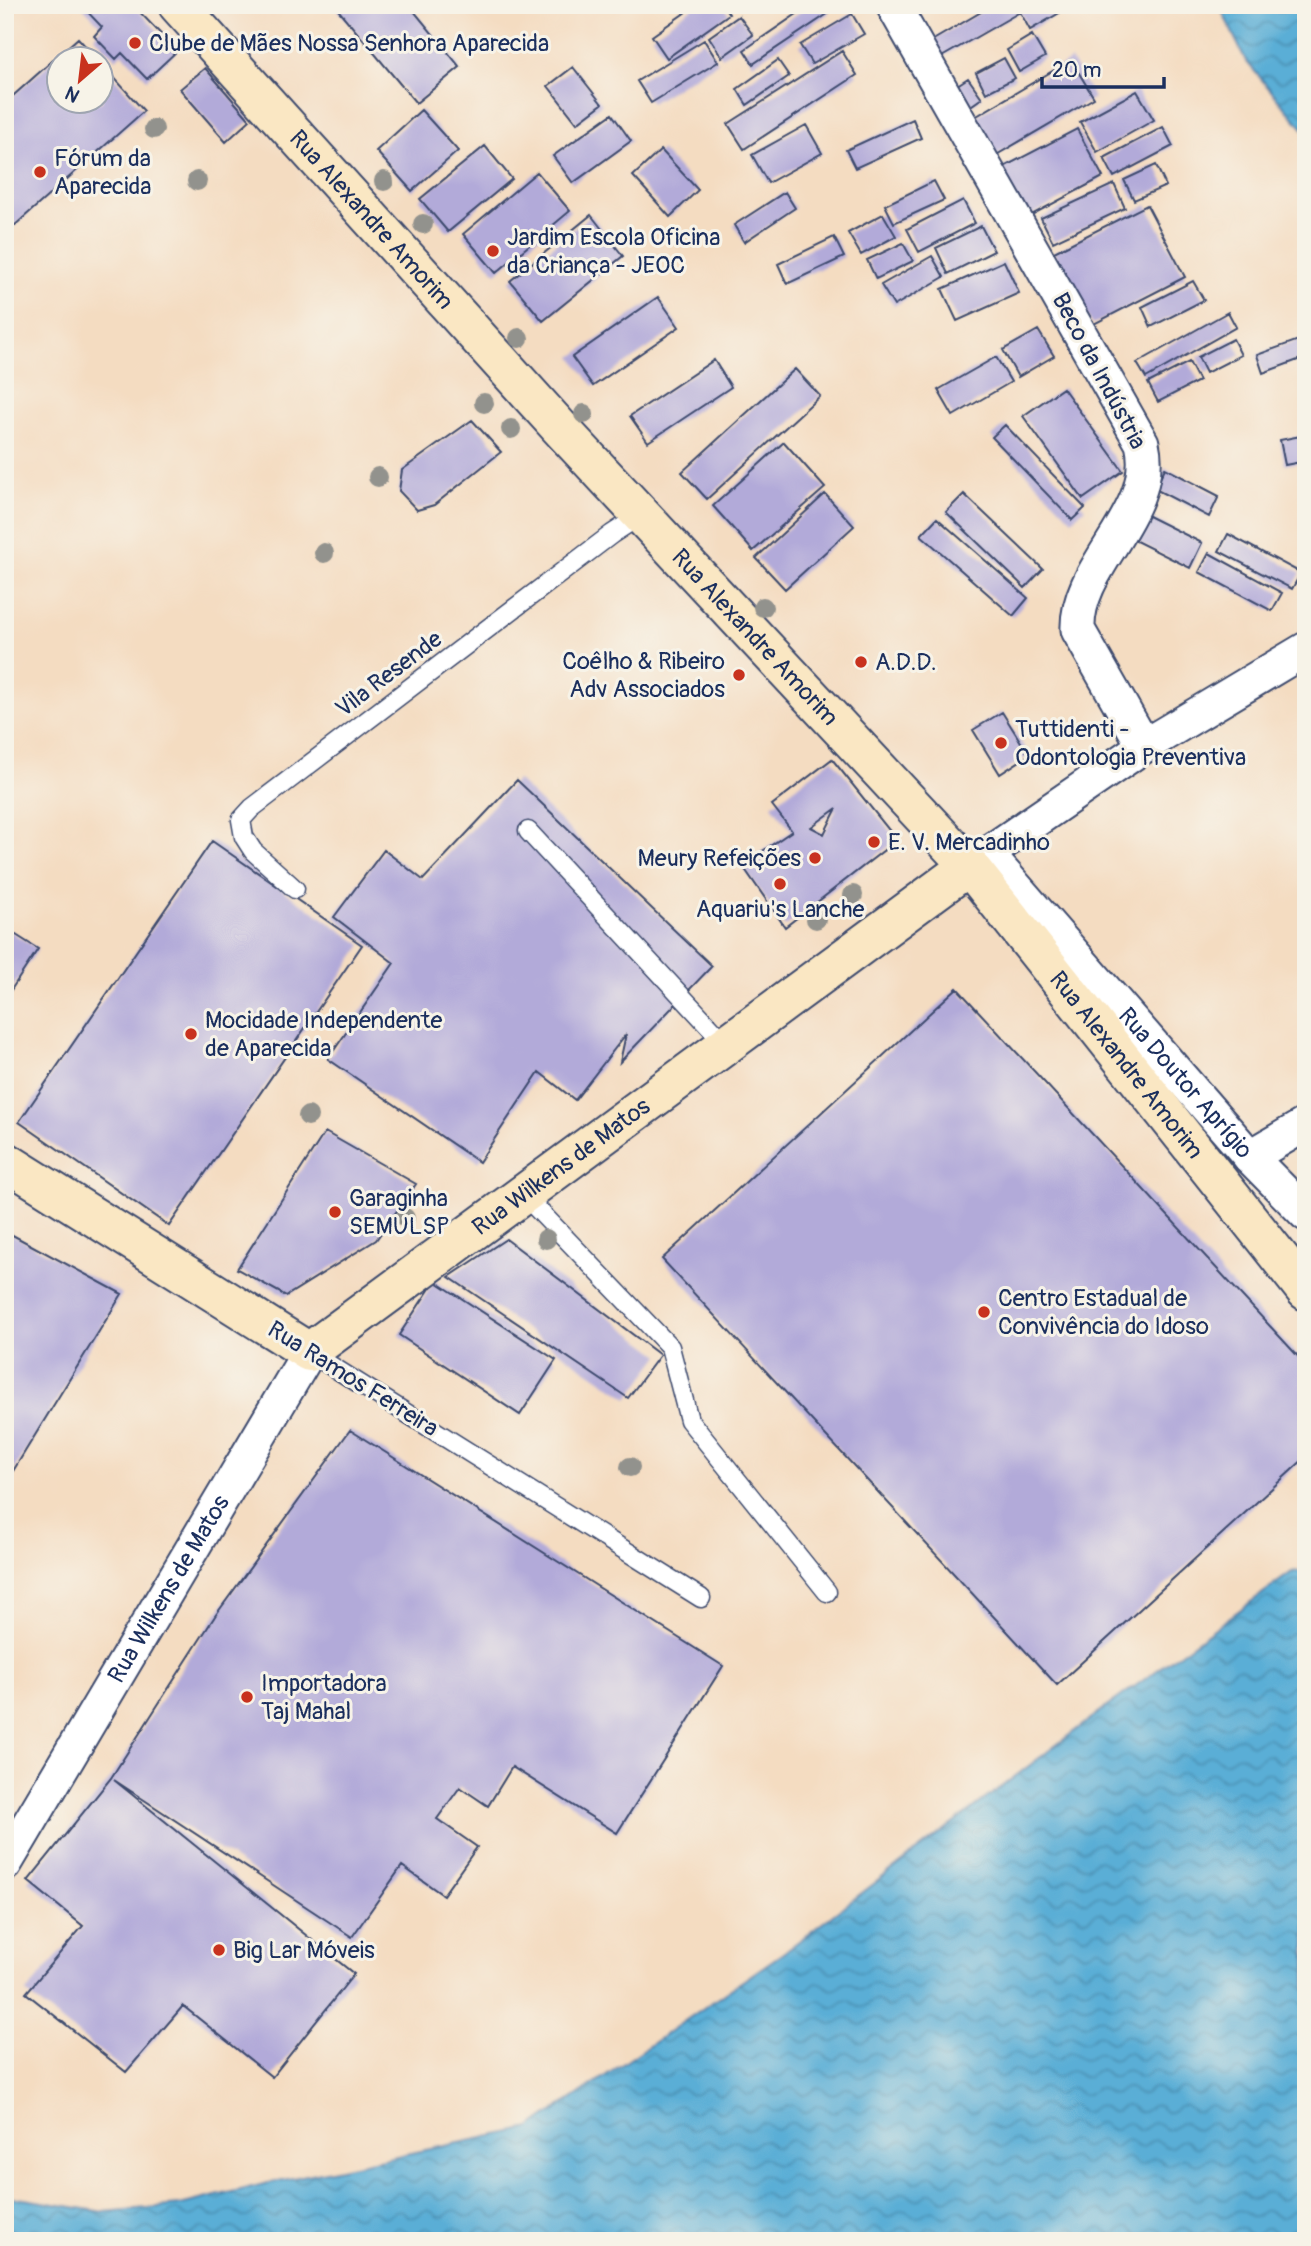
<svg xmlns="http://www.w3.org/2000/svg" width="1311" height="2246" viewBox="0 0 1311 2246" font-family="Pangolin,sans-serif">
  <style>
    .water { fill: url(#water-waves); stroke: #3a6e9a; stroke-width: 2 }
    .building { fill: #b2aad9; fill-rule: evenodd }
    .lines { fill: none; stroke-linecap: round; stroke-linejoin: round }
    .lane-casing { stroke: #3c496d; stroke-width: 21 }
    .street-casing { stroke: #3c496d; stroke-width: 37 }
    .secondary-casing { stroke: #3c496d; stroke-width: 42 }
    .lane { stroke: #fff; stroke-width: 18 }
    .street { stroke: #fff; stroke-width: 33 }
    .secondary { stroke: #fae7c3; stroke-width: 38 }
    .tree { fill: #92928d }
    .poi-dot { fill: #c8321e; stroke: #f7f3e8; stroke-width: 2.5 }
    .labels { text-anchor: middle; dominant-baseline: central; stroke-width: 6; stroke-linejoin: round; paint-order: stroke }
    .poi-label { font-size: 24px; fill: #1b2f5e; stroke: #f7f3e8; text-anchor: start }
    .street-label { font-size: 24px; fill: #1b2f5e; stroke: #f7f3e8 }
  </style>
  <defs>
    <pattern id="water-waves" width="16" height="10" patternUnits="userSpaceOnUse" patternTransform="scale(1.75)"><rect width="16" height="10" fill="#5aaed6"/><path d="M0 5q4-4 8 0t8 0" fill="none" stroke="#4a8eb1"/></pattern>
  </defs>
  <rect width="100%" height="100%" fill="#f7f3e8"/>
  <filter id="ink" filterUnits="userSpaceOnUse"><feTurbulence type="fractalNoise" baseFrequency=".0143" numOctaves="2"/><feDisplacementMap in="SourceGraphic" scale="14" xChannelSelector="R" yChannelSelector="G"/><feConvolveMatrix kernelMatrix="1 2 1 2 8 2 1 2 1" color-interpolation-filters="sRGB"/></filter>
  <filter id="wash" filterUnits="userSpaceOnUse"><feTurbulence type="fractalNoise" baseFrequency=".00686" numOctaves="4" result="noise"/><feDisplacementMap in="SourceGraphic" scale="28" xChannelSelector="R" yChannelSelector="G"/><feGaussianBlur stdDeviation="1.57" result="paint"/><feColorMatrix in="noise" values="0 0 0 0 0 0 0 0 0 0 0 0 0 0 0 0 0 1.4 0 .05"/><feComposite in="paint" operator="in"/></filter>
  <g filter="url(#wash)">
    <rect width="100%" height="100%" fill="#f4dcc1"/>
    <path class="water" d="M1219,5h87v127l-60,-71z
      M1306,1570v671h-1301v-45l99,16 76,-7 84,-21 266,-56 253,-175 318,-242 191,-139z"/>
    <g id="blocks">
      <path class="building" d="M81,5h52l44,46 -30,28 -25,-26 -6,6 -22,-23 8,-9z
        M334,5h75l51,62 -44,36z
        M696,5h27l6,9 -62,44 -15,-22z
        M810,5h14l5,8 -76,51 -9,-14z
        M993,5h80l-43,25 -10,-18 -87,50 -10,-16z
        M852,14l12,20 -52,30 -12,-19z
        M739,16l14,19 -31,22 -13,-20z
        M1032,35l13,22 -26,15 -12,-22z
        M78,38l20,22h-38v42h42v-38l42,47 -139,123v-131z
        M704,40l14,22 -67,41 -14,-22z
        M842,51l15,24 -113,74 -16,-25z
        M1004,58l11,20 -29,15 -10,-20z
        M778,60l11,16 -42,29 -10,-16z
        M1071,60l23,38 -101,59 -23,-37z
        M573,67l29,37 -25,19 -29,-37z
        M205,68l45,52 -24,22 -46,-53z
        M968,78l14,20 -20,14 -14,-21z
        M1137,91l17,29 -57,32 -17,-30z
        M421,110l37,41 -46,40 -36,-40z
        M612,114l19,27 -58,42 -20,-27z
        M913,119l8,19 -66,30 -9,-18z
        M806,125l16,28 -54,30 -16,-28z
        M1163,127l10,19 -59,31 -10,-19z
        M1077,129l26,48 -77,41 -26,-49z
        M485,146l27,33 -64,53 -28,-33z
        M661,150l37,40 -28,27 -37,-41z
        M1156,165l10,21 -32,14 -10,-20z
        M537,172l33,39 -74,62 -33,-39z
        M934,181l10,19 -50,23 -9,-18z
        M1114,184l11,24 -72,34 -12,-24z
        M785,192l10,16 -51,34 -10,-17z
        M963,200l12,23 -56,29 -12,-23z
        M1147,205l38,72 -93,48 -38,-73z
        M883,214l13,22 -35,19 -13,-22z
        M591,215l32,41 -80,65 -33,-40z
        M981,226l13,25 -46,23 -12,-26z
        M834,237l10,20 -57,27 -9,-20z
        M903,243l10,18 -37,18 -9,-19z
        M932,256l12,21 -50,29 -13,-21z
        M1004,261l15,32 -62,28 -15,-32z
        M1193,281l11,19 -53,27 -9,-20z
        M658,297l21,30 -86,59 -21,-29z
        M1228,312l8,15 -90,51 -9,-15z
        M1038,330l16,26 -36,21 -15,-27z
        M1304,338l2,19 -43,16 -6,-18z
        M1233,339l8,16 -35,18 -8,-16z
        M996,357l15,25 -58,34 -15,-26z
        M714,360l17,27 -83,55 -18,-26z
        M1189,362l10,19 -41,21 -10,-19z
        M795,369l25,27 -113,103 -25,-27z
        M1063,388l60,83 -40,28 -60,-83z
        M472,420l29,32 -67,53 -17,5 -18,-19 3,-21z
        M1005,425l80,83 -13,12 -80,-83z
        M1306,435v26l-21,4 -5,-25z
        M784,442l41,46 -72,63 -40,-45z
        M1165,468l54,28 -10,21 -54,-28z
        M825,494l29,32 -69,63 -29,-31z
        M964,494l79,75 -18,19 -79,-76z
        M1134,509l68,34 -12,25 -68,-34z
        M937,518l91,80 -15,18 -92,-81z
        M1228,534l73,39 -9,16 -73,-38z
        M1209,553l73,40 -10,18 -73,-39z
        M1002,712l27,43 -29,19 -27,-44z
        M832,759l65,81 -112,87 -43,-62 50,-34 -20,-26zM837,808l-13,26 -13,-7z
        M517,780l195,186 -92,96 6,-28 -51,66 -36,-28 -60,90 -151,-103 66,-96 -60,-46 50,-67 39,30z
        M212,841l150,104 -193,281 -150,-104z
        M5,928l33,21 -33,50z
        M957,988l349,377v92l-249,228 -395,-426z
        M325,1132l91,52 -40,56 -90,56 -49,-27z
        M5,1231l117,63 -117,190z
        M506,1239l154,116 -32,43 -179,-121z
        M435,1281l121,79 -36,55 -121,-80z
        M350,1430l373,236 -106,167 -105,-66 -24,39 -28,-19 -23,32 40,28 -34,48 -41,-29 -50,71 -238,-157 240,194 -82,103 -89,-71 -57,66 -100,-79 57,-67 -55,-45 83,-103 104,-162z"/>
    </g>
  </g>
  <g filter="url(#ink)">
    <use href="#blocks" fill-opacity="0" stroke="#3c496d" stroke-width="2"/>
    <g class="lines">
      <defs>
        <path id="lane" d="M528,831l198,213
          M295,889l-42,-38 -9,-14 -3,-17 11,-12 360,-274 29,-19
          M523,1194l147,153 19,73 138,172
          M309,1352l392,246"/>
        <g id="street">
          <path d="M893,5l249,438c17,71 -67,121 -64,187l66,116"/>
          <path id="s1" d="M987,854l263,303 56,57"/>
          <path d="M969,866l175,-120 162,-97"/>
          <path d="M1250,1157l56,-33"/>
          <path id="s2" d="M5,1864l304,-512"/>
        </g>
        <g id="secondary">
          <path id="s3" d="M178,5l382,423 409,438 337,425"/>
          <path id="s4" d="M5,1161l304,191 660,-486"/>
        </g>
      </defs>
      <use href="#lane" class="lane-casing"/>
      <use href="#street" class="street-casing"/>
      <use href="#secondary" class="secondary-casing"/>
      <use href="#lane" class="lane"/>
      <use href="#street" class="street"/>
      <use href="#secondary" class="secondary"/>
    </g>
    <g class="tree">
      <circle cx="154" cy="129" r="10"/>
      <circle cx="197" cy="181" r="10"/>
      <circle cx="384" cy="181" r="10"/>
      <circle cx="423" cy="224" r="10"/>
      <circle cx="519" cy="338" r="10"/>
      <circle cx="484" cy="403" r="10"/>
      <circle cx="584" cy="414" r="10"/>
      <circle cx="511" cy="429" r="10"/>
      <circle cx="378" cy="477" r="10"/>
      <circle cx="324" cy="553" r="10"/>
      <circle cx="763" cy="607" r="10"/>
      <circle cx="853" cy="895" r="10"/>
      <circle cx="816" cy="919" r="10"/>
      <circle cx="308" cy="1116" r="10"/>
      <circle cx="405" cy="1218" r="10"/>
      <circle cx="546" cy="1239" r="10"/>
      <circle cx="630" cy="1467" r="10"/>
    </g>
  </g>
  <g class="poi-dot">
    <circle cx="135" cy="43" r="7"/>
    <circle cx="40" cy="172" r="7"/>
    <circle cx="493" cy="251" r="7"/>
    <circle cx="861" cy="662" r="7"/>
    <circle cx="739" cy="675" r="7"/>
    <circle cx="1001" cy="743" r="7"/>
    <circle cx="874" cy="842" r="7"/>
    <circle cx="815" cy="858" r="7"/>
    <circle cx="780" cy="884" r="7"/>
    <circle cx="191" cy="1034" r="7"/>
    <circle cx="335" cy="1212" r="7"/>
    <circle cx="984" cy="1312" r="7"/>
    <circle cx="247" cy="1697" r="7"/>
    <circle cx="219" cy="1950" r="7"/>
  </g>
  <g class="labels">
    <g class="poi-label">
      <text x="149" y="43">Clube de Mães Nossa Senhora Aparecida</text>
      <text x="54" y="158">Fórum da<tspan x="54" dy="28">Aparecida</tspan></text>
      <text x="507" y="237">Jardim Escola Oficina<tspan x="507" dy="28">da Criança - JEOC</tspan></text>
      <text x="725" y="661" text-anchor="end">Coêlho &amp; Ribeiro<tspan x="725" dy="28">Adv Associados</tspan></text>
      <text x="875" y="662">A.D.D.</text>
      <text x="1015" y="729">Tuttidenti -<tspan x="1015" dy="28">Odontologia Preventiva</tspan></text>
      <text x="888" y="842">E. V. Mercadinho</text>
      <text x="801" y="858" text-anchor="end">Meury Refeições</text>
      <text x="780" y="909" text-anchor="middle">Aquariu's Lanche</text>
      <text x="205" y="1020">Mocidade Independente<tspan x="205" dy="28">de Aparecida</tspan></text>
      <text x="349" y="1198">Garaginha<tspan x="349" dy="28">SEMULSP</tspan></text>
      <text x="998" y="1298">Centro Estadual de<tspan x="998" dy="28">Convivência do Idoso</tspan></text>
      <text x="261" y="1683">Importadora<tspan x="261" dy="28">Taj Mahal</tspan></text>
      <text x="233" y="1950">Big Lar Móveis</text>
    </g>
    <g class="street-label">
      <text stroke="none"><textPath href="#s3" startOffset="289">Rua Alexandre Amorim</textPath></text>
      <text transform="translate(1099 371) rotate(62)">Beco da Indústria</text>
      <text stroke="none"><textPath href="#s3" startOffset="856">Rua Alexandre Amorim</textPath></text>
      <text transform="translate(389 674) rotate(-37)">Vila Resende</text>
      <text stroke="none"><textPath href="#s3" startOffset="1423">Rua Alexandre Amorim</textPath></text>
      <text stroke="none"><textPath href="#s1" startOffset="303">Rua Doutor Aprígio</textPath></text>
      <text stroke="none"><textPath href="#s4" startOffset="672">Rua Wilkens de Matos</textPath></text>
      <text transform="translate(353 1379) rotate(32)">Rua Ramos Ferreira</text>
      <text stroke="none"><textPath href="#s2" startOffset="320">Rua Wilkens de Matos</textPath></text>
    </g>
  </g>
  <rect width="1311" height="2246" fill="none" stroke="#f7f3e8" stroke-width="28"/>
  <g transform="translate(80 80) rotate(208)"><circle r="33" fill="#f7f3e8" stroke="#9fa5b1" stroke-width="2"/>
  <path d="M0-5L12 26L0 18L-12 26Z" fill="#c8321e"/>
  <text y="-10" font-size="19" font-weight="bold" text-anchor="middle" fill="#1b2f5e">N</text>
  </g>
  <path d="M1042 77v10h122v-10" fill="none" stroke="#1b2f5e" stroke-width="3.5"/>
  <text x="1052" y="77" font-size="21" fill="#1b2f5e" stroke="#f7f3e8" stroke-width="5" paint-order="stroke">20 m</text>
</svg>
